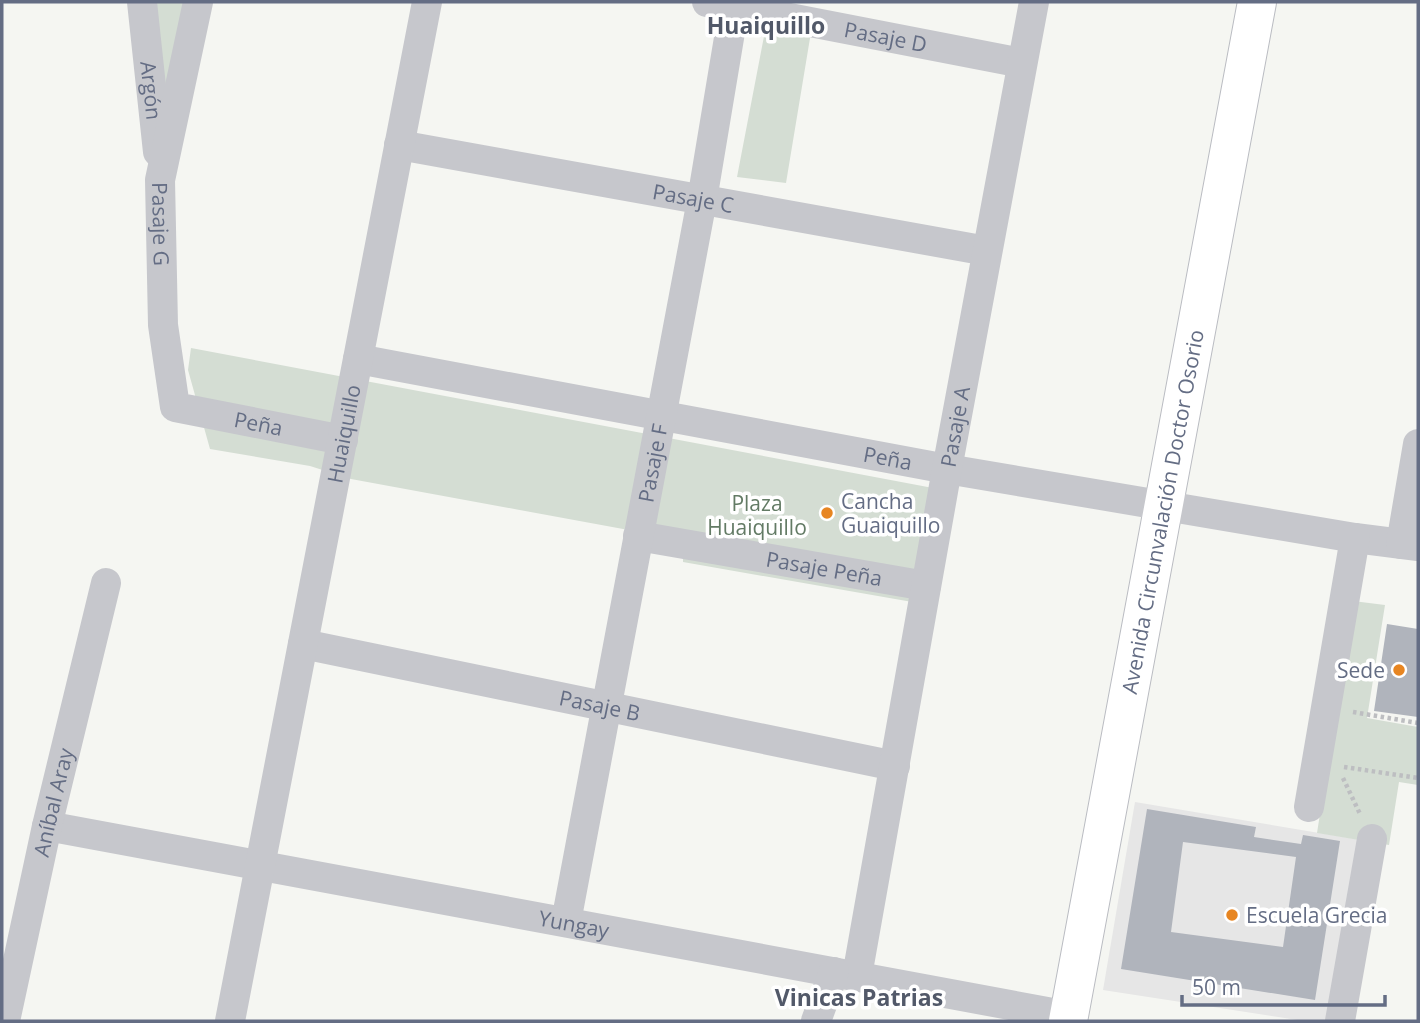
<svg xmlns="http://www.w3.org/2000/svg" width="1420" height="1023" viewBox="0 0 1420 1023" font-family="'Open Sans',sans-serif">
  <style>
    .built { fill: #e6e6e6 }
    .green { fill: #d4ddd3 }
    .building { fill: #b0b4bc; fill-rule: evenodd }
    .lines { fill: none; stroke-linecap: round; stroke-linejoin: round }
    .secondary-casing { stroke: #babcc2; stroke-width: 40 }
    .path { stroke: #bdbec1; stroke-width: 4.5; stroke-dasharray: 3.5 3.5; stroke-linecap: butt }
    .street { stroke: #c6c7cc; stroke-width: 30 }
    .secondary { stroke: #fff; stroke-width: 38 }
    .poi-dot { fill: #e78521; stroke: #fff; stroke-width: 2.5 }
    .labels { text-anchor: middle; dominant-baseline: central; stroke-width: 7; stroke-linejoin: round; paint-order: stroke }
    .street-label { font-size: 21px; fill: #646d84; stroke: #fff }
    .poi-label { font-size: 21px; fill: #646d84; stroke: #fff; text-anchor: start }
    .park-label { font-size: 21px; fill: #637b65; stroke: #fff }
    .neighbourhood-label { font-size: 23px; font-weight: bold; fill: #525969; stroke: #fff }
  </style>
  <rect width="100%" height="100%" fill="#f5f6f2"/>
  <path class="built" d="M1135,802l226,38 -33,181h-24l-201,-31z"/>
  <path class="green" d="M156,2h30l-23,124z
    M770,5l44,9 -28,169 -49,-6z
    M191,348l742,140 -15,115 -235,-41v-22l-332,-61 -41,-13 -100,-17 -22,-79z
    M1353,601l32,4 -18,113 51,9v58l-19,-3 -10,63 -72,-12z"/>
  <path class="building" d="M1387,624l31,5v88l-44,-6z
    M1147,809l109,18 -2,10 47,7 2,-9 37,6 -25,159 -194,-31zM1183,842l113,15 -13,90 -112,-15z"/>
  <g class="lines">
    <defs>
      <g id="secondary">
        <path id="s13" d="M1068,1021l189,-1019"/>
      </g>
    </defs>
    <use href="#secondary" class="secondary-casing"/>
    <path class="path" d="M1353,712l65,11
      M1344,767l74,11
      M1343,778l17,36"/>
    <g class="street">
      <path id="s1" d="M142,2l16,150"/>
      <path id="s2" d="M198,2l-38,178 3,145 12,82 168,33"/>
      <path id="s3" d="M707,2l315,61"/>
      <path id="s4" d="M399,145l588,106"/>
      <path id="s5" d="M358,359l589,110 408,69 63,8"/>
      <path id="s6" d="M638,536l288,50"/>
      <path d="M1401,544l17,-100"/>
      <path id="s7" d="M303,644l592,122"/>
      <path d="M1309,807l46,-269"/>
      <path id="s8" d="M47,826l1022,190"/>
      <path id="s9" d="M566,922l136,-722 33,-198"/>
      <path id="s10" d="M857,976l90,-507 87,-467"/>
      <path id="s11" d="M5,1021l42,-195 59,-243"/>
      <path id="s12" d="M230,1021l197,-1019"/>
      <path d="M816,1021l18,-49"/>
      <path d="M1340,1021l32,-182"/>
    </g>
    <use href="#secondary" class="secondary"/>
  </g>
  <g class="poi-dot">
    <circle cx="827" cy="513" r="7"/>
    <circle cx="1399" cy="670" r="7"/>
    <circle cx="1232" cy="915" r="7"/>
  </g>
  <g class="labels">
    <g class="street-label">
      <text stroke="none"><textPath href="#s3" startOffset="182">Pasaje D</textPath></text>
      <text stroke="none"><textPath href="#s1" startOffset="89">Argón</textPath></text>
      <text stroke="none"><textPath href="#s4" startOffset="299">Pasaje C</textPath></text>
      <text stroke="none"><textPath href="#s2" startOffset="226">Pasaje G</textPath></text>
      <text stroke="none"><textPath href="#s2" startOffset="495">Peña</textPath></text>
      <text stroke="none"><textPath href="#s10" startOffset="558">Pasaje A</textPath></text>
      <text stroke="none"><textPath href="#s12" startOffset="598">Huaiquillo</textPath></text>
      <text stroke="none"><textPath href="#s5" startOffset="539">Peña</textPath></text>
      <text stroke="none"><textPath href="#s9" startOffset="467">Pasaje F</textPath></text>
      <text stroke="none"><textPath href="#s13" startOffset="518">Avenida Circunvalación Doctor Osorio</textPath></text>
      <text stroke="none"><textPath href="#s6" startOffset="189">Pasaje Peña</textPath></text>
      <text stroke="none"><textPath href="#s7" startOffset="303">Pasaje B</textPath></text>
      <text stroke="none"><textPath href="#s11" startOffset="224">Aníbal Aray</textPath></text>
      <text stroke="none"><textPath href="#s8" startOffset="536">Yungay</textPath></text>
    </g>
    <g class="poi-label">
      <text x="841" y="501">Cancha<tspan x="841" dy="24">Guaiquillo</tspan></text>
      <text x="1385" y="670" text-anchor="end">Sede</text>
      <text x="1246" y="915">Escuela Grecia</text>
    </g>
    <g class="park-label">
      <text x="757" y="503">Plaza<tspan x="757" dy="24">Huaiquillo</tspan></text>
    </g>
    <g class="neighbourhood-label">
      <text x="766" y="25">Huaiquillo</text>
      <text x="859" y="997">Vinicas Patrias</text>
    </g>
  </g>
  <rect width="1420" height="1023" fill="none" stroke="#646d84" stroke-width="7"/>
  <path d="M1182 995v10h203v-10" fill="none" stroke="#646d84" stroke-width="3.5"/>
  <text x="1192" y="995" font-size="21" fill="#646d84" stroke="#ffffff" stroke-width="5" paint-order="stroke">50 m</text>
</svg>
